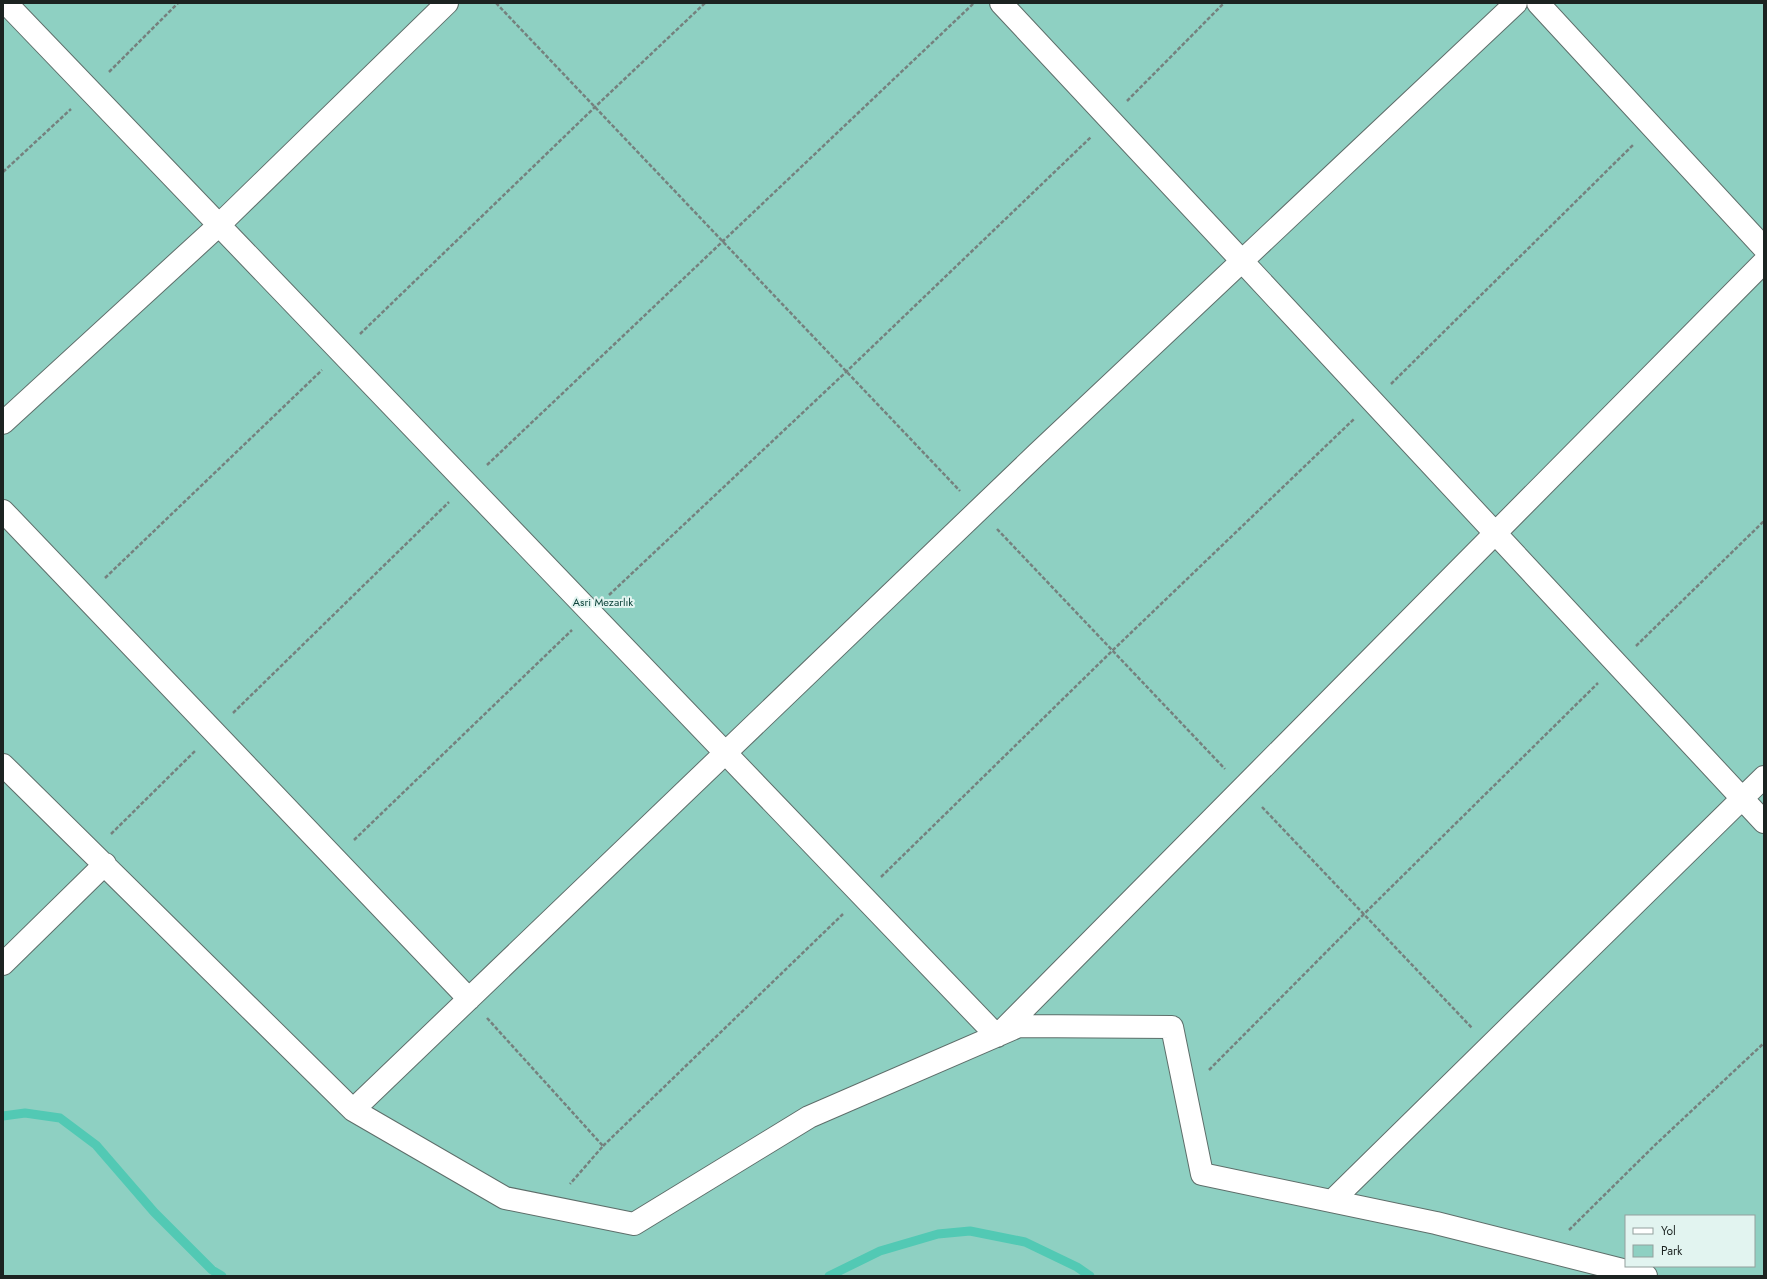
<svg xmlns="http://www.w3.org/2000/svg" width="1767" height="1279" viewBox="0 0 1767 1279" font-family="Jost,sans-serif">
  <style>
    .green { fill: #8ed0c2; fill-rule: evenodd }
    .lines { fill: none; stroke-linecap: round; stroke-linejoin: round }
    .stream { stroke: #52c9b4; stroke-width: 9 }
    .street-casing { stroke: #5e6e6a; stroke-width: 24 }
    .path { stroke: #75817e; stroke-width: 2.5; stroke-dasharray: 4 2; stroke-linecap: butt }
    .street { stroke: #fff; stroke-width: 22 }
    .labels { text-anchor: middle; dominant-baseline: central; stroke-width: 4; stroke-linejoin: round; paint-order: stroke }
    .park-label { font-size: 11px; fill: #0e443b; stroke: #e2f4f0 }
  </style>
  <rect width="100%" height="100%" fill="#d5e7e2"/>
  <path class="green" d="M3,3h1761v1273h-1761zM1626,1216h128v50h-128z"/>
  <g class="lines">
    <path class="stream" d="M3,1116l22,-3 35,5 36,27 58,67 58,58 10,6
      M829,1276l51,-25 58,-17 32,-3 55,11 52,25 13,9"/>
    <defs>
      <path id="street" d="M6,3l991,1033 767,-774
        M1001,3l241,258 522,561
        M1538,3l226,245
        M3,423l216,-198 228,-222
        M3,511l466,488
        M3,765l350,345 685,-657 478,-450
        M3,964l102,-100
        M353,1110l152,88 129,26 175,-107 210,-91 153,1 30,147 234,49 210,53
        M1332,1201l432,-424"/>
    </defs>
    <use href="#street" class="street-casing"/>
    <path class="path" d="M496,3l464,488
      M109,72l69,-69
      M1127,101l97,-98
      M3,172l68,-63
      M360,334l235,-227 110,-104
      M1391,384l243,-240
      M487,465l487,-462
      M997,529l228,240
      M105,578l217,-208
      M609,595l238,-224 244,-234
      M1636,646l128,-125
      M233,713l216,-211
      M1262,807l210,221
      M111,834l85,-84
      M354,840l218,-210
      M881,877l232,-227 241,-231
      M487,1018l116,128 -33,38
      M1209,1070l155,-156 234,-231
      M603,1146l240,-232
      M1569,1230l85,-84 110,-103"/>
    <use href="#street" class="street"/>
  </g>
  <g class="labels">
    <g class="park-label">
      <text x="603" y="602">Asri Mezarlık</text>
    </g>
  </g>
  <rect width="1767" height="1279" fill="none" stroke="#1c2321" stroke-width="8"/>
  <rect x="1625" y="1215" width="130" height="52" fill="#e2f4f0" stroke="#93a09d"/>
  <rect x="1633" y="1228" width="20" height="6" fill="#ffffff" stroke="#93a09d"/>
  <text x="1661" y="1235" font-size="12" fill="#1c2321">Yol</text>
  <rect x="1633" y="1245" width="20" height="12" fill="#8ed0c2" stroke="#93a09d"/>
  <text x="1661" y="1255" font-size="12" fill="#1c2321">Park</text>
</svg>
